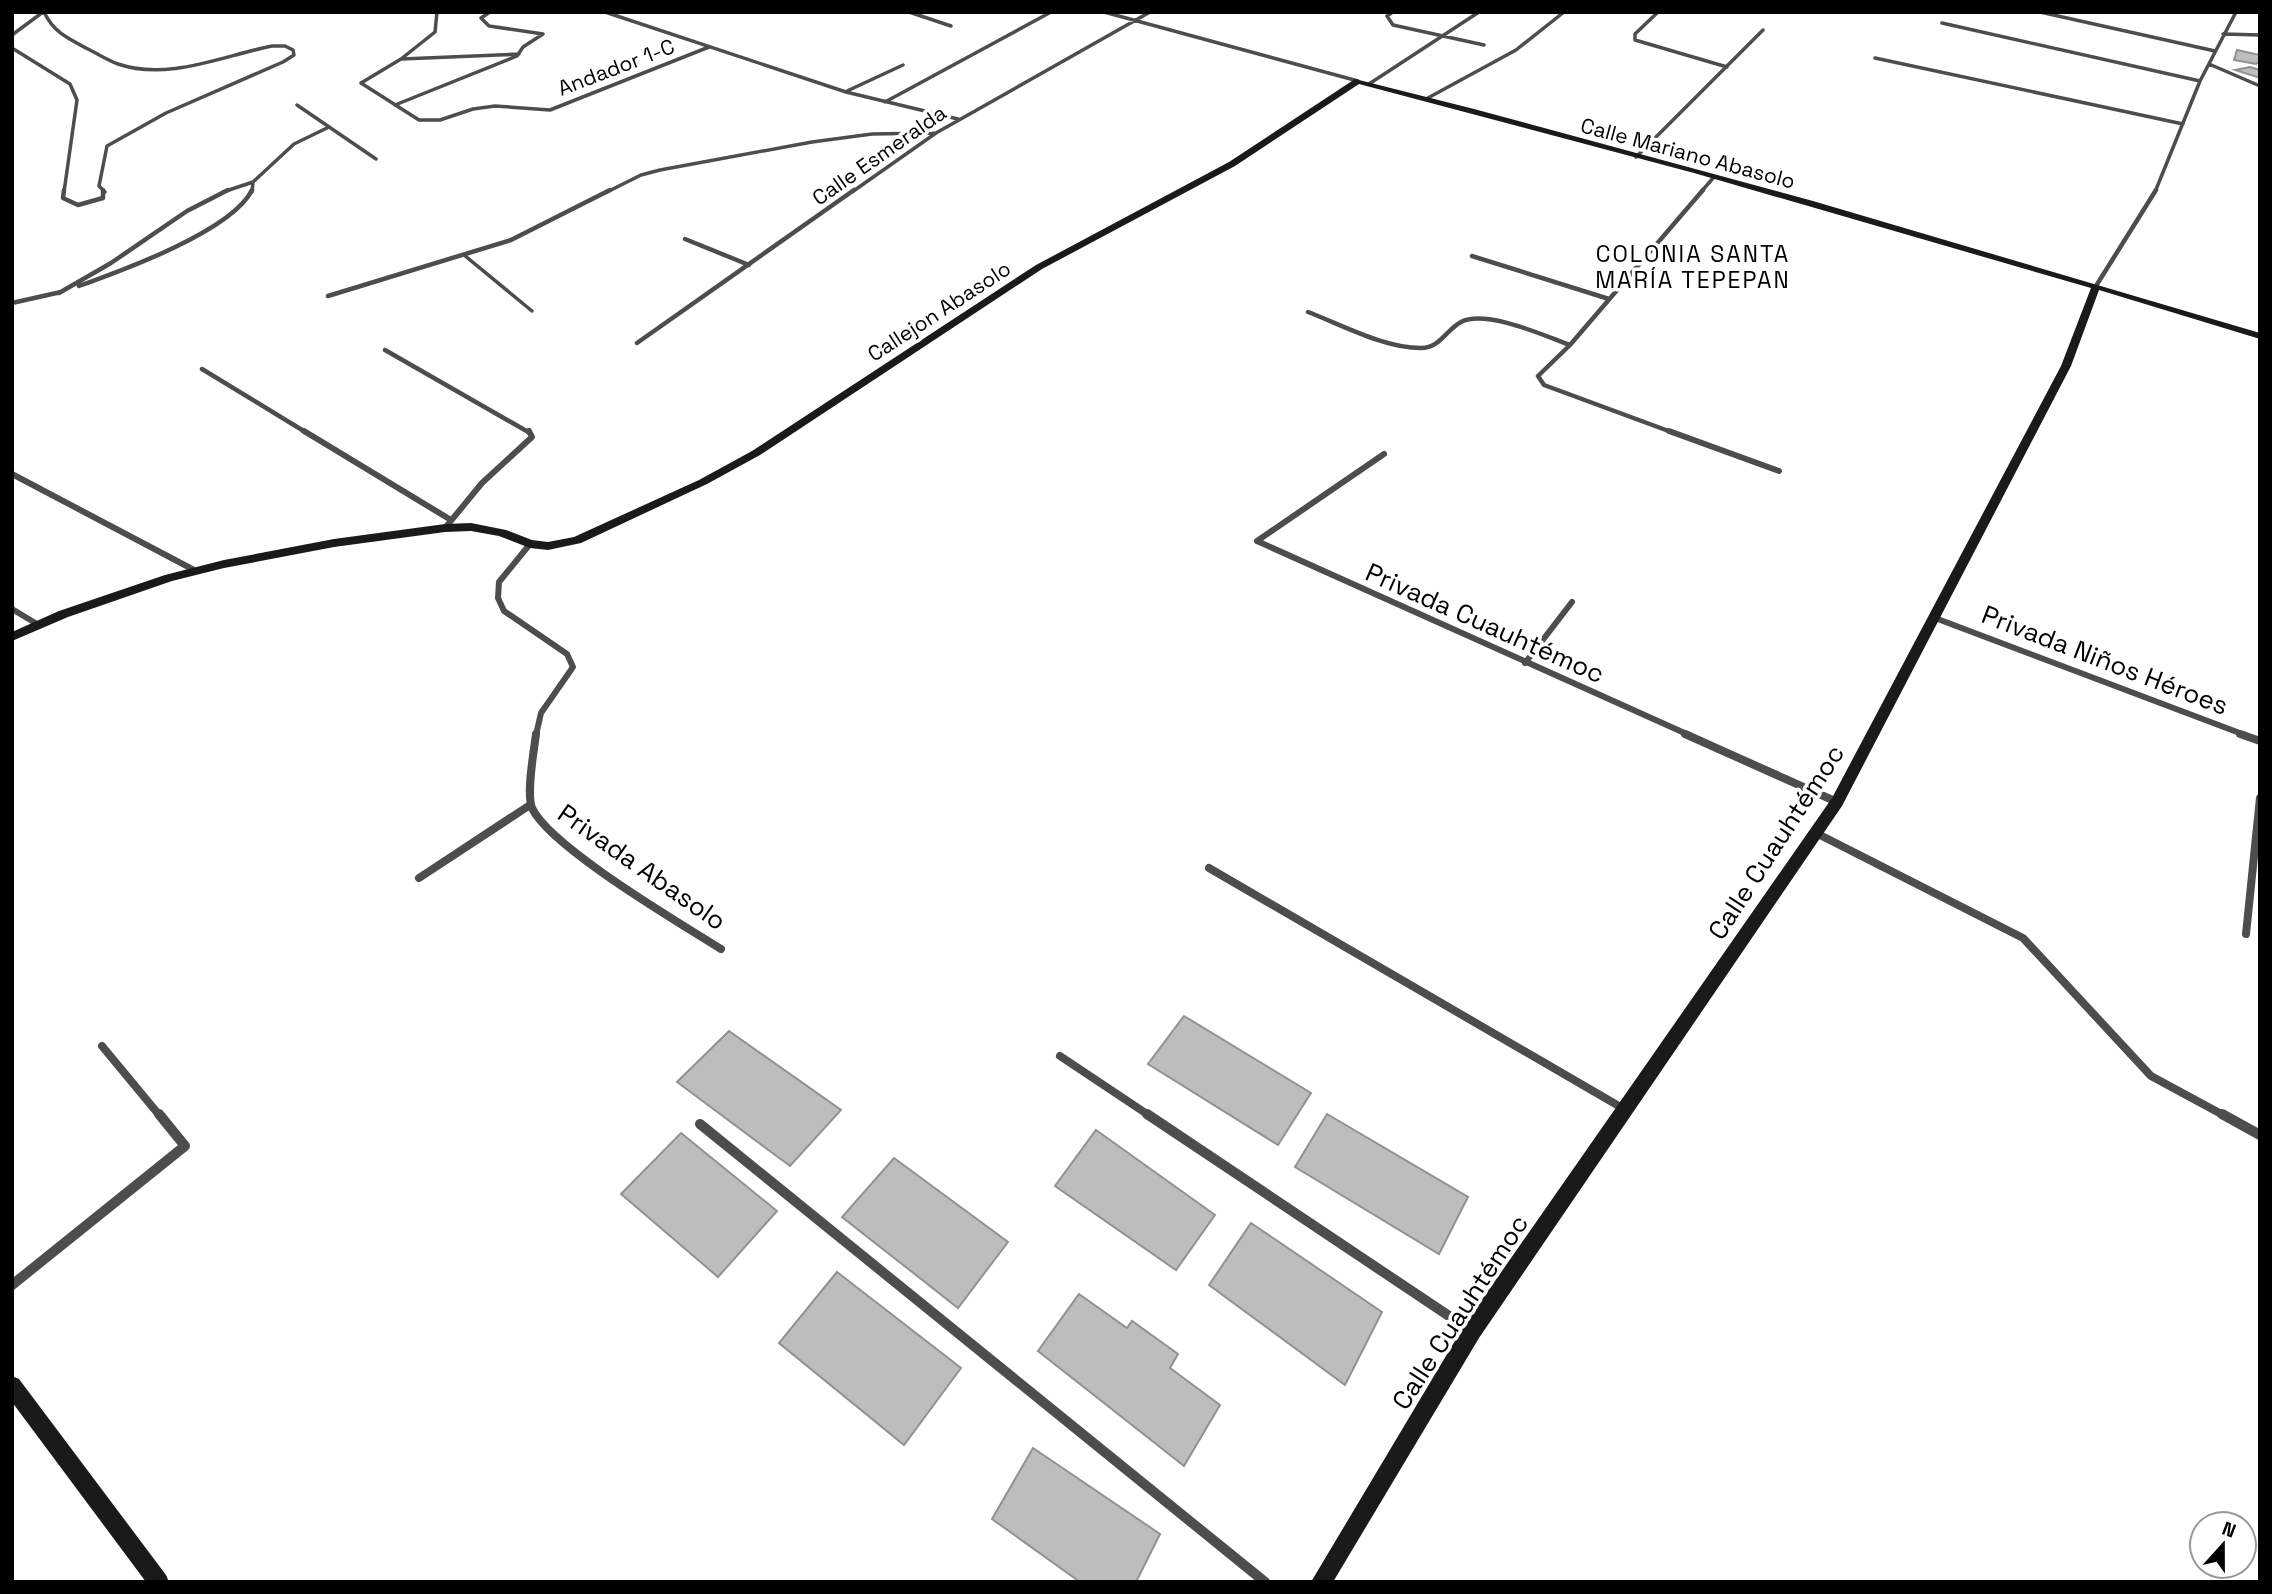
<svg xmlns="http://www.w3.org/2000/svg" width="2272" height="1594" viewBox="0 0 2272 1594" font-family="'Space Grotesk',sans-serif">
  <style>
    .building { fill: #bdbdbd; stroke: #919191; stroke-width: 2 }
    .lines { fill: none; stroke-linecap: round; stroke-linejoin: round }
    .lane { stroke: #4d4d4d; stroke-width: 3.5 }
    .street-far4 { stroke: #4d4d4d; stroke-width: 3.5 }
    .street-far3 { stroke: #4d4d4d; stroke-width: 4.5 }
    .street-far2 { stroke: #4d4d4d; stroke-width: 6 }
    .street-far1 { stroke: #4d4d4d; stroke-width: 8 }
    .street { stroke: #4d4d4d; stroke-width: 10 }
    .secondary { fill: #1a1a1a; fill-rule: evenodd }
    .labels { text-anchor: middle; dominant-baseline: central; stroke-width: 7; stroke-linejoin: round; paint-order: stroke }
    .far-street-label { font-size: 21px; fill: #000; stroke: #fff }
    .far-neighbourhood-label { font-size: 23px; letter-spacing: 2px; fill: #000; stroke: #fff }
    .street-label { font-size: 26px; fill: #000; stroke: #fff }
  </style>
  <rect width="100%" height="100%" fill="#fff"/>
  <path class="building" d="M2237,50l23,5v6l-4,3 -22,-4z
    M2250,67l10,3v8l-25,-8z
    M1184,1016l127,77 -33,52 -130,-81z
    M729,1031l112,79 -51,56 -113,-84z
    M1327,1114l141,83 -29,57 -144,-87z
    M1096,1130l119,85 -39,55 -121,-84z
    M681,1133l96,78 -59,66 -97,-83z
    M894,1158l114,84 -50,66 -116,-91z
    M1251,1223l131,89 -37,73 -136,-100z
    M837,1272l124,96 -57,77 -125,-102z
    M1079,1294l48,34 5,-7 46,33 -8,14 50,37 -36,61 -146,-115z
    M1033,1448l127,86 -24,48h-56l-88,-63z"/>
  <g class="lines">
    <path class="lane" d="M464,255l68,56"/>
    <path class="street-far4" d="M44,12c10,21 25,27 44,37 10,5 19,11 30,15 50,17 104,-8 154,-18h13l8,4 1,5 -11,7 -117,51 -59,33 -8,40 6,6
      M437,12l-2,20 -34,27 -40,24 58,37h21l33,-11 22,-3 55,4 159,-63
      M605,12l241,80 112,27
      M909,12l42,14
      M1104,12l254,69
      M1393,12l-6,4 6,9 91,20
      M1658,12l-23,22v6l92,27
      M2040,12l175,39
      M1942,23l258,58
      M2223,34l37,1
      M12,35l31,-23
      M12,48l58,36 7,16 -13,92
      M1875,58l308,66
      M402,59l117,-5
      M2209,64l51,22
      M1369,84l110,-72
      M847,91l56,-26
      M1426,99l90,-49 48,-38
      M885,102l166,-90
      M297,105l79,54
      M395,105l122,-49 6,-9 20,-13 -54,-8 -8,-8 9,-6
      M1636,157l127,-127
      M223,192l30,-10 41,-38 35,-17
      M252,192l1,-10
      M607,192l34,-17 19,-5 152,-28 60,-8 64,-1
      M852,192l84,-59 214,-121
      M1701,192l13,-15
      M2155,192l45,-111 36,-69"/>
    <path class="street-far3" d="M64,190l-1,8 15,7 25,-7v-8
      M685,239l64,26
      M1472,256l137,43
      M79,286c42,-15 153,-55 173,-96
      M2096,286l60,-96
      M59,293l52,-30 76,-52 41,-21
      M328,296l183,-56 99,-50
      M12,303l49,-11
      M1308,312c34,13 76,36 113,36 19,0 25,-18 40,-26 25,-13 84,14 109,23l133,-155
      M637,343l217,-153
      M1570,345l-32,31 6,9 130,48
      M385,350l145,83
      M202,369l105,64"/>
    <path class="street-far2" d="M304,431l147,89
      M1669,431l110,40
      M12,474l184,97
      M445,528l37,-45 50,-46 -3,-6
      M1257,541l432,194
      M1257,541l127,-87
      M530,544l-31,38 -1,16 6,13 63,43 6,13 -32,46 -5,22
      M12,609l25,15
      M1935,618l310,117
      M1525,663l47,-61"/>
    <path class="street-far1" d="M536,734c-2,17 -10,59 -4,74 18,39 148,115 189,141
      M1685,734l152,68
      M2240,734l20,7
      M1816,833l207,105 128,138 74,40
      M1209,868l415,241
      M419,878l111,-73
      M2246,934l14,-136
      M102,1046l58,70
      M1060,1056l90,60"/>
    <path class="street" d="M1147,1114l323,216
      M2222,1114l38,21
      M700,1124l565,458
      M12,1285l173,-139 -26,-32"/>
    <path class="secondary" d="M1355,79l119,30 339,92 447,132v6l-161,-49 -28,76 -229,440 -363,532 -146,244h-22l154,-258 367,-526 229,-432 30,-78 -397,-115 -335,-89 -124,82 -193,103 -282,186 -53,29 -126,59 -33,7 -18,-2 -31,-12 -28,-5 -26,1 -111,15 -110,21 -52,13 -104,36 -56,24v-9l47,-21 106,-36 59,-15 110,-21 111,-15 26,-1 35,7 26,10 16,2 26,-5 125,-57 53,-29 284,-186 193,-103z
      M12,1376l7,3 147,196 3,7h-23l-134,-180z"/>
  </g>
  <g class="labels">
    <g class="far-street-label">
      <text transform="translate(616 67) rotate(-21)">Andador 1-C</text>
      <text transform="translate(1688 153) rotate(15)">Calle Mariano Abasolo</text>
      <text transform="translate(879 155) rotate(-35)">Calle Esmeralda</text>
      <text transform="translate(939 311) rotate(-33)">Callejon Abasolo</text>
    </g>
    <g class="far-neighbourhood-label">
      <text x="1693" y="254">COLONIA SANTA<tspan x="1693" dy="26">MARÍA TEPEPAN</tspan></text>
    </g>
    <g class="street-label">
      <text transform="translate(1485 623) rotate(24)">Privada Cuauhtémoc</text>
      <text transform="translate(2105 660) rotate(21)">Privada Niños Héroes</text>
      <text transform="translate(1776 842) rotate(-57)">Calle Cuauhtémoc</text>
      <text transform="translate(642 867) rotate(35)">Privada Abasolo</text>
      <text transform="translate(1460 1312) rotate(-57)">Calle Cuauhtémoc</text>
    </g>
  </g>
  <rect width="2272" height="1594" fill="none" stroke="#000000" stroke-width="28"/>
  <g transform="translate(2223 1545) rotate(21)"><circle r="33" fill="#ffffff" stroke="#999999" stroke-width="2"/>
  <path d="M0-5L12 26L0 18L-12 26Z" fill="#000000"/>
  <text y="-10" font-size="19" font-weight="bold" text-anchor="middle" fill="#000000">N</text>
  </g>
</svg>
